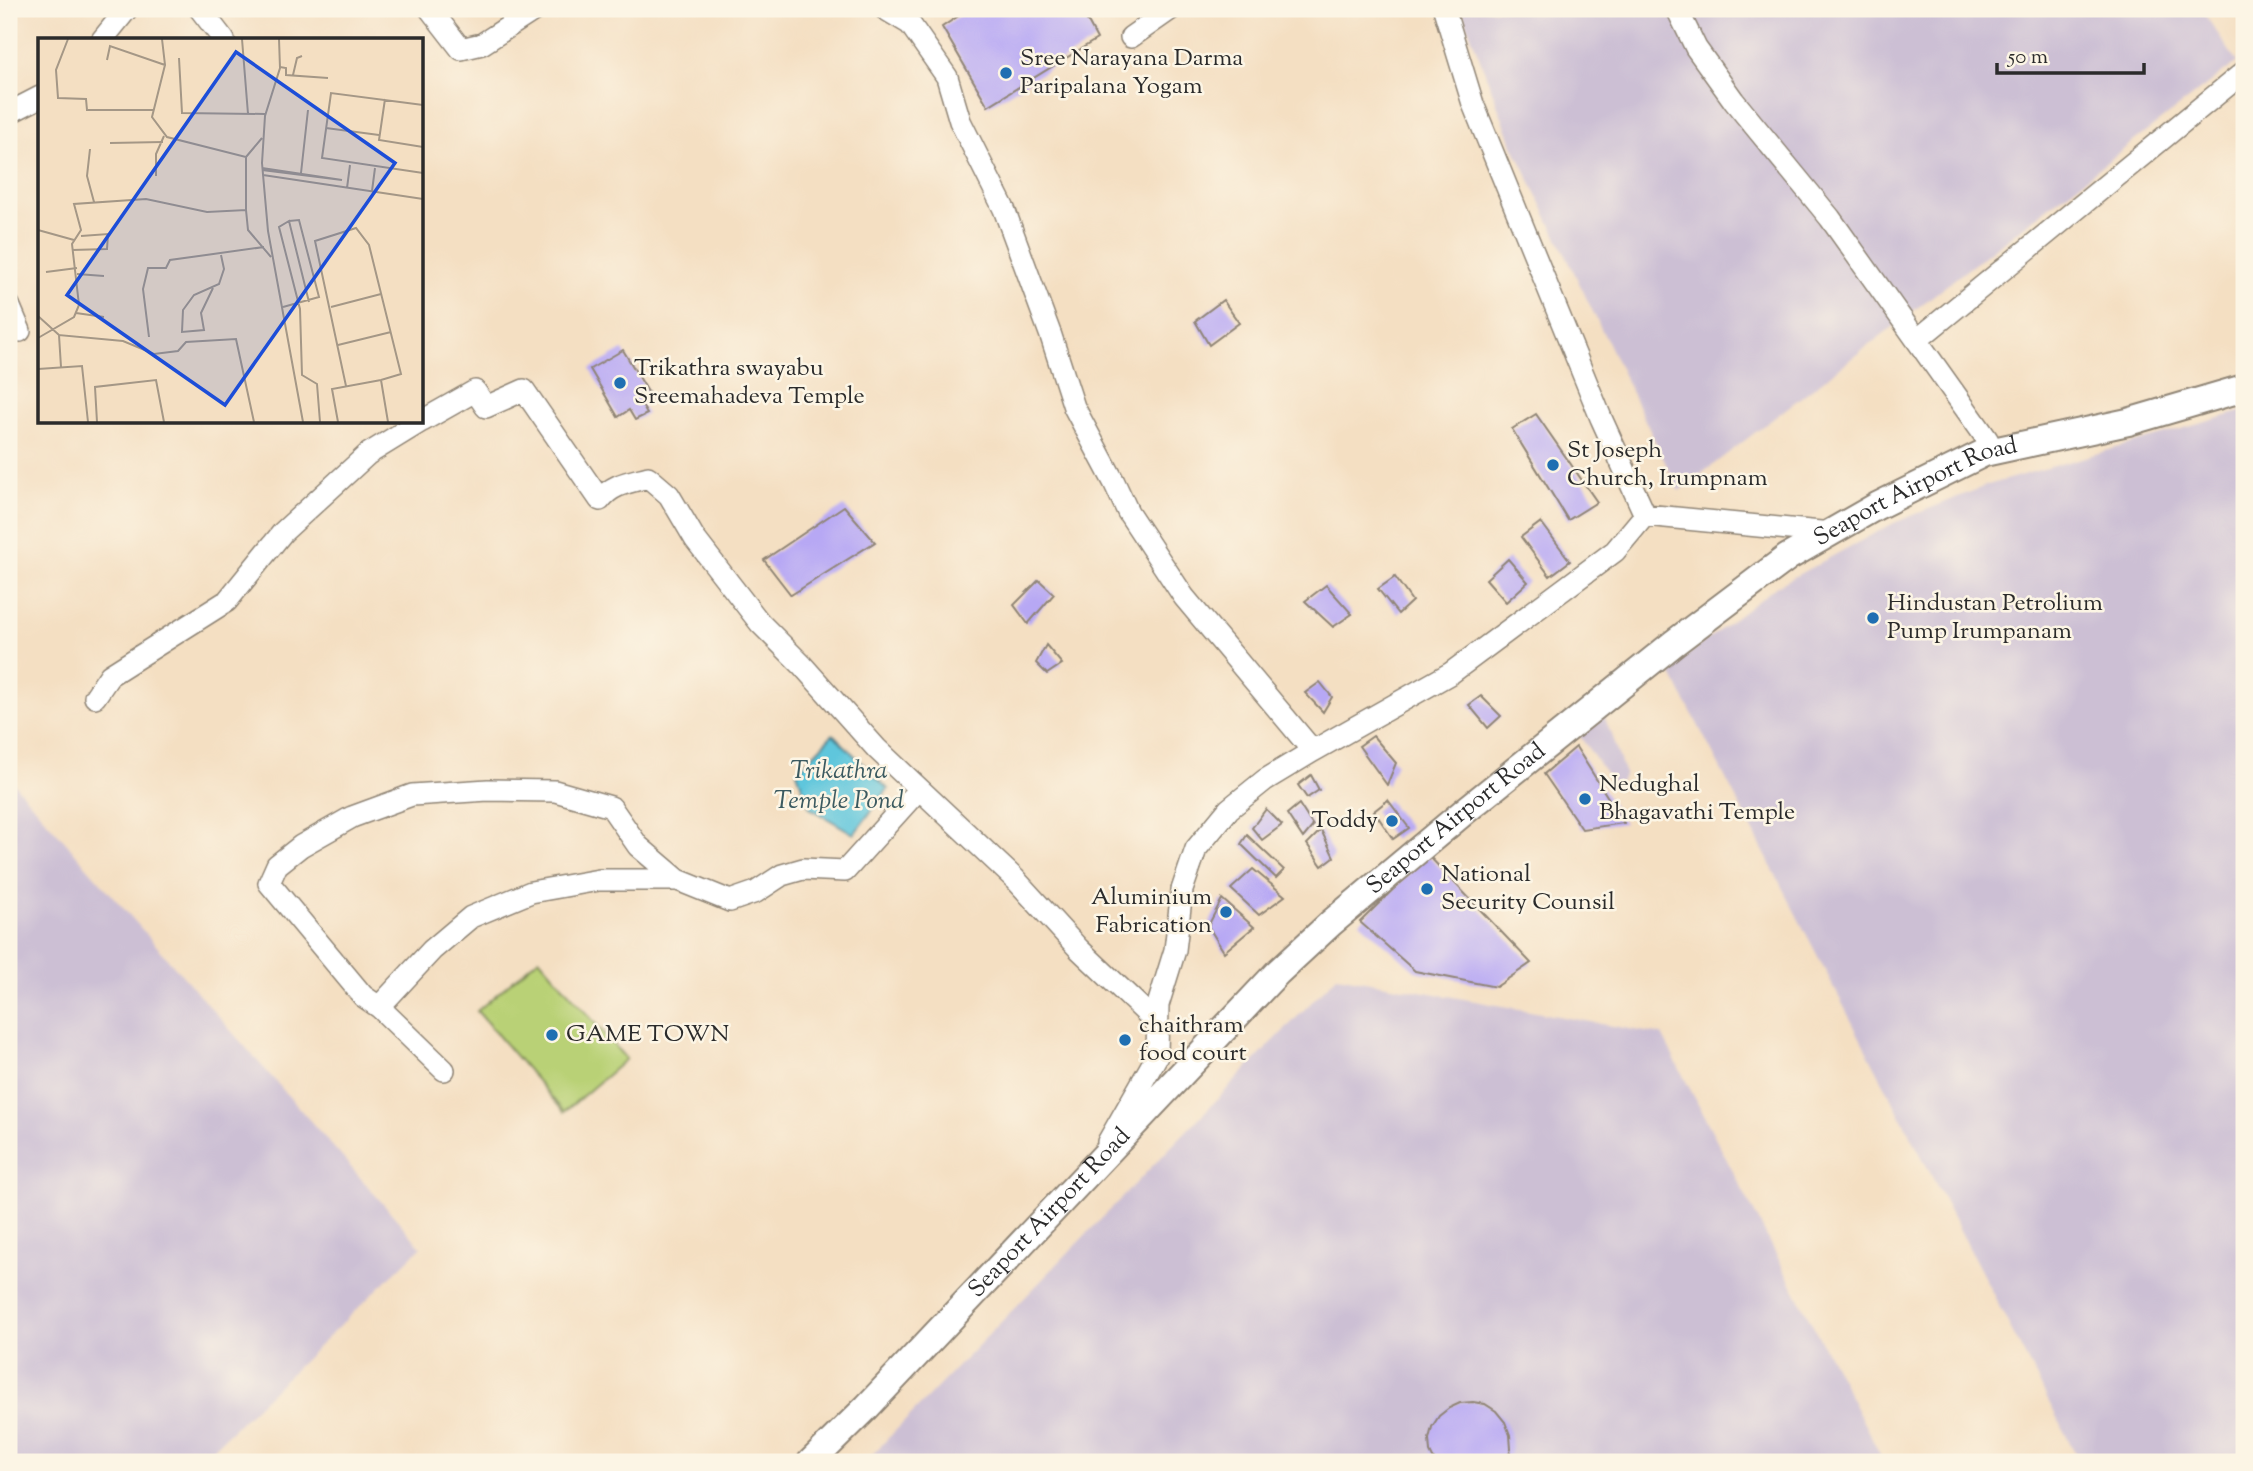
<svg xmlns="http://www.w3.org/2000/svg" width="2253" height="1471" viewBox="0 0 2253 1471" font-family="'Sorts Mill Goudy',serif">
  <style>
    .industrial { fill: #ccbfd4 }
    .green { fill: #b9d176; stroke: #727e50; stroke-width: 2 }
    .water { fill: #5fc6dc; stroke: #457884; stroke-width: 2 }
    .building { fill: #b7a8f4 }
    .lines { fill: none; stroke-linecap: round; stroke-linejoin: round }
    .minor-casing { stroke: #908576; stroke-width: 24 }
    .major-casing { stroke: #908576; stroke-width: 30 }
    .minor { stroke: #fff; stroke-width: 21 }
    .major { stroke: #fff; stroke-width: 26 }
    .poi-dot { fill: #1f6fb2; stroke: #fcf5e5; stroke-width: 2.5 }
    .labels { text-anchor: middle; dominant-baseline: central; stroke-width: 5; stroke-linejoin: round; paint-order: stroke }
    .poi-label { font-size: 24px; fill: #2b2b2b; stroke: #fcf5e5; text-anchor: start }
    .street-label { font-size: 24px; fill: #2b2b2b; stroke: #fcf5e5 }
    .water-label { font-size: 26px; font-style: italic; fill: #3b5a60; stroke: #fcf5e5 }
    .inset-road { fill: none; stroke: #a49786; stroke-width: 2 }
    .view { fill: #1d4ed8; fill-opacity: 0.15; stroke: #1d4ed8; stroke-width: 3.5 }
    .inset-edge { fill: none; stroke: #2b2b2b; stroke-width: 3.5 }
  </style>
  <rect width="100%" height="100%" fill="#fcf5e5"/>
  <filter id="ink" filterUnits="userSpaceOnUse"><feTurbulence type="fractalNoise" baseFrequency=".0143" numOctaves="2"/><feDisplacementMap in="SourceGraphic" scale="14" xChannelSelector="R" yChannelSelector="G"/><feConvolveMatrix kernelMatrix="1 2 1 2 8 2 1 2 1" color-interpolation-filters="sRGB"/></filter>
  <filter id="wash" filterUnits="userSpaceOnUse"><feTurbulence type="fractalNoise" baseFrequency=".00686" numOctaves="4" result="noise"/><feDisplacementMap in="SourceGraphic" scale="28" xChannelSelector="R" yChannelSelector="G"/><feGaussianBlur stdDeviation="1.57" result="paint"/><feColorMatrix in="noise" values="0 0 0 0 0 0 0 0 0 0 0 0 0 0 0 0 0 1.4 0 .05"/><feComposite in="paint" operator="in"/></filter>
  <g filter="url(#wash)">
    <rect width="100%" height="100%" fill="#f4dfc2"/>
    <path class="industrial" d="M1461,9h740l36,53 -558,429 -167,-348z
      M2244,411v1051h-164l-411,-793 108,-83 117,-63 94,-38z
      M1604,715l21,59 -10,13 -36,-52z
      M9,778l412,469 -222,215h-190z
      M1337,976l325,59 222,427h-1019z"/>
    <path class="green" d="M539,958l87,101 -62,53 -87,-101z"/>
    <path class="water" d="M833,734l55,55 -34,45 -44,-26 -13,-36z"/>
    <g id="blocks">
      <path class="building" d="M969,9h112l16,30 -109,67 -46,-79z
        M1223,300l16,23 -30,22 -14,-24z
        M623,350l28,47 -10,7 6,10 -12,6 -6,-10 -11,7 -28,-48z
        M1536,414l61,88 -29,18 -56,-91z
        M844,506l31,36 -84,53 -27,-35z
        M1541,522l29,39 -20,15 -29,-39z
        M1508,559l20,23 -22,20 -20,-23z
        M1395,577l17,24 -14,13 -20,-25z
        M1039,580l15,14 -26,30 -14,-19z
        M1326,585l26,29 -19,13 -28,-26z
        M1046,645l16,19 -15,10 -11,-11z
        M1320,682l12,15 -9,15 -18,-19z
        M1481,696l20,20 -13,12 -19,-23z
        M1373,736l23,27 -9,22 -28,-39z
        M1576,747l48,76 -42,6 -38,-55z
        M1311,775l8,15 -12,8 -9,-13z
        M1388,800l21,28 -16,11 -19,-28z
        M1299,804l14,22 -10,12 -16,-24z
        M1266,809l16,16 -20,15 -10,-12z
        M1321,830l13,27 -12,9 -15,-22z
        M1247,835l37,35 -8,8 -35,-34z
        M1428,855l103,108 -35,24 -81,-16 -55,-49z
        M1253,869l32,27 -26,19 -28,-26z
        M1222,899l32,28 -30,25 -16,-26z
        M1473,1402l12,2 11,7 9,11 5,13 1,14 -5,13h-71l-5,-10 -1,-13 3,-12 7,-11 10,-8 11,-5z"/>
    </g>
  </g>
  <g filter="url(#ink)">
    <use href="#blocks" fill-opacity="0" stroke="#908576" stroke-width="2"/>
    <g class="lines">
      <defs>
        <path id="minor" d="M200,9l24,31
          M430,9l31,40 21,-5 54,-35
          M885,9l25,15 37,53 13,44 44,88 47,127 23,71 40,75 14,30 56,85 129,154 -48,29 -36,29 -33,40 -14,41 -7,60 -17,55 -1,51 -49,86
          M1677,9l19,39 38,53 96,117 157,221 6,12
          M1131,37l40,-28
          M102,40l25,-31
          M9,113l31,-16
          M9,305l11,26
          M1917,340l327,-268
          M422,421l53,-30 11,16 38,-17 76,110c12,-16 30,-18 48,-23l21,18 26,44 65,84 42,42 75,84 138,130 64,70 79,75
          M1645,515l186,18
          M95,697l15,-22 117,-74 56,-69 85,-78 52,-32
          M1313,751l138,-78 164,-122 30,-36 -44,-97 -128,-314 -29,-95
          M678,880h-79l-68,12 -60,25 -39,33 -53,57 -16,-11 -94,-113 8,-18 24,-19 51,-29 60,-22 76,-5 67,1 56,16 27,39 40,34 52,21 26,-9 26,-17 21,-6 42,2 74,-82
          M379,1007l65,63"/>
        <g id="major">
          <path id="s1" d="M811,1462l56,-55 410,-434 54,-50 134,-112 209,-168 114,-86 89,-51 107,-53 144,-31 116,-34"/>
        </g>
      </defs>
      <use href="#minor" class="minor-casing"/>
      <use href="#major" class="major-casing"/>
      <use href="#minor" class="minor"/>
      <use href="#major" class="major"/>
    </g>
  </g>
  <g class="poi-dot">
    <circle cx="1006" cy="73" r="7"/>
    <circle cx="620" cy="383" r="7"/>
    <circle cx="1553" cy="465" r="7"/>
    <circle cx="1873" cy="618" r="7"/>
    <circle cx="1585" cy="799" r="7"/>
    <circle cx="1392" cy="821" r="7"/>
    <circle cx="1427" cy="889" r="7"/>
    <circle cx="1226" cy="912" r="7"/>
    <circle cx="552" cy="1035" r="7"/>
    <circle cx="1125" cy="1040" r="7"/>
  </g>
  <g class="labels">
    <g class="poi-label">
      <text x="1020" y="59">Sree Narayana Darma<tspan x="1020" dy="28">Paripalana Yogam</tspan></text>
      <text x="634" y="369">Trikathra swayabu<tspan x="634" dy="28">Sreemahadeva Temple</tspan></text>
      <text x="1567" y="451">St Joseph<tspan x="1567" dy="28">Church, Irumpnam</tspan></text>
      <text x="1887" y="604">Hindustan Petrolium<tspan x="1887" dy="28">Pump Irumpanam</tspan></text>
      <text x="1599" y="785">Nedughal<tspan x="1599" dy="28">Bhagavathi Temple</tspan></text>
      <text x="1378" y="821" text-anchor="end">Toddy</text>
      <text x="1441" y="875">National<tspan x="1441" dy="28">Security Counsil</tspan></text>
      <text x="1212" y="898" text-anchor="end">Aluminium<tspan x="1212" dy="28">Fabrication</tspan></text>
      <text x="1139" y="1026">chaithram<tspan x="1139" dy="28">food court</tspan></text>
      <text x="566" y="1035">GAME TOWN</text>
    </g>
    <g class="street-label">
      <text stroke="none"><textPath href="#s1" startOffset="1479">Seaport Airport Road</textPath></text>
      <text stroke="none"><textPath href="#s1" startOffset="912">Seaport Airport Road</textPath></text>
      <text stroke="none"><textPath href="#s1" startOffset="345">Seaport Airport Road</textPath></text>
    </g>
    <g class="water-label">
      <text x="839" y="771">Trikathra<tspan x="839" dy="30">Temple Pond</tspan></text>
    </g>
  </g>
  <g transform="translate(38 38)">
    <rect width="385" height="385" fill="#f4dfc2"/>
    <path class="inset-road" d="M30,1l-12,31 2,28 28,1 1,11h66M124,1l3,26 -13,52 15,20 79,20v53M204,1l6,75M241,1l1,29 -15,48 -3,47 6,68 35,191M141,20l3,55 83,1M69,22l3,-14 55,19M242,29l6,1v7l42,3M255,37l4,-17 5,-2M347,61l-6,41 44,7M385,67l-92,-12 -9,65 101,15M288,90l53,7M72,105l53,-1M52,111l-3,27 7,26M208,119l16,-19M224,130l80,12 -80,-10M263,135l7,-63M225,137l160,24M118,138v-22l8,-18M309,150l3,-23M334,153l3,-23M0,192l36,10M34,212l35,-1 1,-15 -27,2M8,234l31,-4M39,236l27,2M175,250l-12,25 3,17 -22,2 1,-22 11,-15 25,-11 5,-15 -3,-14M271,264l-20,-81 -10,6 21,82 2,66 15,9 3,38M245,269l36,-10 -20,-77 -10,1M293,269l50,-13M38,275l28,4M0,278l21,19M111,299l-6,-48 5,-21h18l4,-8 94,-13M0,300l36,-21 5,-12 -7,-61 9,-14 -7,-26 72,-5 61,13 39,-2 2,20 23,27M300,307l53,-13M23,329l-2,-32 64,6 31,13 24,-3 8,-9 50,-3 18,83M0,331l44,-3 6,56M343,342l7,42M59,384l-2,-35 61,-7 8,42M300,384l-6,-33 49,-9 20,-6 -32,-129 -13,-17 -41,13 31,145"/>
    <path class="view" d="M198,14l159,111 -170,242 -158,-110z"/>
    <rect width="385" height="385" class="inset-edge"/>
  </g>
  <rect width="2253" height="1471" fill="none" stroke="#fcf5e5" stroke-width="35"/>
  <path d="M1997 63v10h147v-10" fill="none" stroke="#2b2b2b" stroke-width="3.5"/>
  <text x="2008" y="63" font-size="21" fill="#2b2b2b" stroke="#fcf5e5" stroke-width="5" paint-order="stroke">50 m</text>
</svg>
